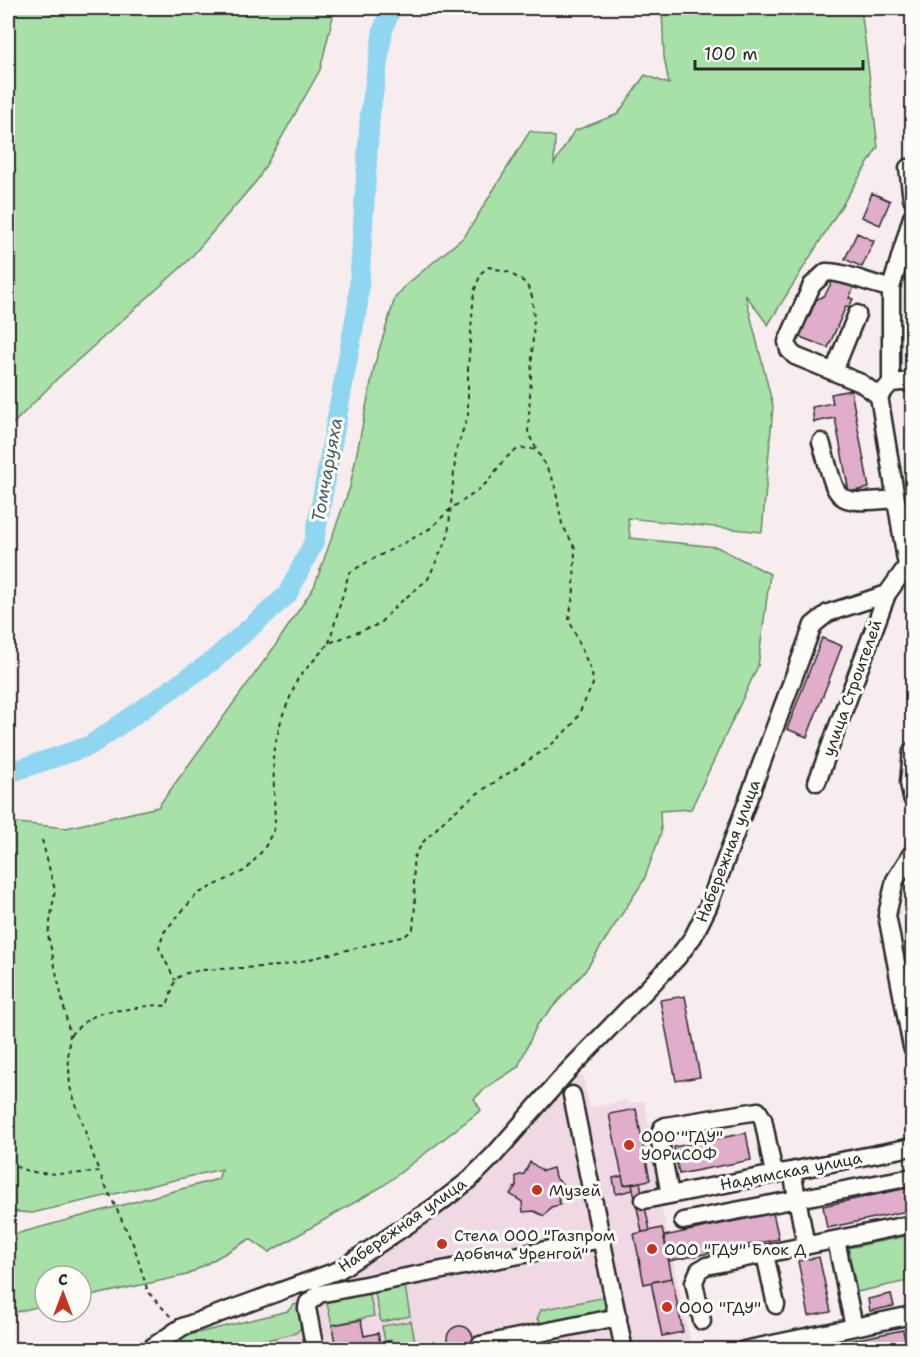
<svg xmlns="http://www.w3.org/2000/svg" width="920" height="1357" viewBox="0 0 920 1357" font-family="'Shantell Sans',sans-serif">
  <style>
    .built { fill: #f0d9e4 }
    .green { fill: #a7e1a7; stroke: #698669; stroke-width: 1.5 }
    .lines { fill: none; stroke-linecap: round; stroke-linejoin: round }
    .river { stroke: #90d6f1; stroke-width: 20 }
    .building { fill: #e0adcb; stroke: #2b2b2b; stroke-width: 1.5 }
    .minor-casing { stroke: #2b2b2b; stroke-width: 21 }
    .path { stroke: #2b2b2b; stroke-width: 2; stroke-dasharray: 4.5 4.5; stroke-linecap: butt }
    .minor { stroke: #fdfcf7; stroke-width: 16 }
    .poi-dot { fill: #c8321e; stroke: #fdfcf7; stroke-width: 2 }
    .labels { text-anchor: middle; dominant-baseline: central; stroke-width: 6; stroke-linejoin: round; paint-order: stroke }
    .street-label { font-size: 16px; fill: #2b2b2b; stroke: #fdfcf7 }
    .poi-label { font-size: 16px; fill: #2b2b2b; stroke: #fdfcf7; text-anchor: start }
    .water-label { font-size: 18px; font-style: italic; fill: #495e66; stroke: #fdfcf7 }
  </style>
  <rect width="100%" height="100%" fill="#f7ecee"/>
  <filter id="ink" filterUnits="userSpaceOnUse"><feTurbulence type="fractalNoise" baseFrequency=".0167" numOctaves="2"/><feDisplacementMap in="SourceGraphic" scale="12" xChannelSelector="R" yChannelSelector="G"/><feConvolveMatrix kernelMatrix="1 2 1 2 8 2 1 2 1" color-interpolation-filters="sRGB"/></filter>
  <g filter="url(#ink)">
    <path class="built" d="M583,1075l7,33 37,-8 1,4 16,-3 21,103 -4,1 31,144 -510,1 -3,-14 110,-26 3,-4 -1,-10 10,-2 -1,-9 169,-95 52,-49 56,-65z"/>
    <path class="green" d="M8,8h327l-15,62 -62,109 -71,83 -129,116 -50,51z
      M662,8h199l17,139 -110,178 -23,-31 28,112 -11,126 -134,-14 2,20 87,9 53,27 -12,92 -67,143 -31,2 1,22 -17,47 -59,91 -48,54 -19,42 -31,20 -13,12 7,11 -98,76 -114,66 -19,-13 -63,36 -106,23v-22h-36v29l-37,9v-78l210,-57 4,-10 -190,44 -24,-2v-389l58,6 92,-21 117,-161 39,-59 36,-100 25,-124 20,-65 11,-13 59,-49 65,-105 25,6 -1,27 20,-33 44,-17 27,-39 24,9 -5,-27z
      M912,1235v45l-55,12 -9,-44z
      M400,1284l5,2 5,30 -29,6 -7,-33z
      M369,1291l5,25 -42,9 -6,-26z
      M606,1297l5,14 -68,14 -6,-6 4,-9z
      M299,1304l3,23 -6,6 -72,17 -41,-1 -2,-12 107,-26 5,-6z
      M411,1321l5,26 9,-2 1,4h-33l-2,-9 -6,1 -3,-15z"/>
    <g class="lines">
      <path class="river" d="M8,773l81,-27 122,-84 76,-67 27,-53 44,-239 12,-188 13,-85 8,-22"/>
    </g>
    <path class="building" d="M872,193l18,8 -10,24 -18,-8z
      M857,233l17,8 -12,26 -17,-8z
      M834,278l20,9 -5,11 4,1 -4,8 -3,-1 -18,42 -30,-12 8,-20 3,1 7,-17 9,-5z
      M851,390l18,98 -20,4 -14,-74 -21,4 -2,-15 21,-4 -2,-9z
      M822,638l20,8 -35,91 -20,-8z
      M685,996l15,81 -24,4 -16,-81z
      M636,1109l14,71 -26,5 -15,-71z
      M746,1133l5,27 -72,14 -5,-27z
      M530,1162l13,9 10,-3 2,9 9,9 -6,10 2,9 -9,2 -7,9 -10,-5 -11,1 -1,-10 -12,-8 6,-8v-10l8,-2z
      M622,1176l2,9 8,-1 1,6 -17,4 -3,-16z
      M640,1182l10,49 -8,1 -10,-48z
      M912,1187v23l-85,18 -4,-22z
      M773,1213l6,26 -110,22 -5,-25z
      M662,1228l10,50 -28,6 -10,-50z
      M819,1257l12,55 -22,4 -11,-55z
      M672,1278l11,54 -21,4 -11,-54z
      M891,1294l3,12 -24,5 -2,-12z
      M361,1320l3,16 14,-3 2,10 11,-2 1,9h-56l-4,-25z
      M447 1339a13 13 0 1 1 26 0a13 13 0 1 1-26 0Z
      M903,1330l4,20h-104z
      M553,1343l2,7h-23l-1,-3z"/>
    <g class="lines">
      <defs>
        <path id="minor" d="M908,168l4,31
          M834,371l23,-57
          M891,383l21,-2
          M879,396l-18,-13 -66,-27 -6,-6 -2,-8 25,-57 14,-13c17,-1 46,13 65,16
          M821,442c18,60 9,63 74,57
          M912,751l-3,32 3,15
          M817,782l70,-188 20,-28 -28,-170 12,-13v-95l21,-71
          M912,853l-17,27 -8,35 25,132
          M572,1095l52,255
          M792,1171l14,75
          M670,1195l-11,-59 3,-8 4,-2 92,-15 5,8 11,55
          M644,1200l268,-53
          M683,1221l229,-44
          M836,1240l18,87
          M765,1254l11,51
          M702,1321l-8,-39 5,-12 7,-4 206,-42
          M480,1345l138,-28
          M148,1350l34,-23 157,-57 94,-62 35,-27 26,-26 70,-80 113,-117 16,-21 15,-30 105,-282 15,-12 59,-19
          M315,1350l-8,-42 1,-5 11,-9 283,-55
          M744,1350l168,-35"/>
      </defs>
      <use href="#minor" class="minor-casing"/>
      <path class="path" d="M329,643l20,-70c25,-16 51,-27 77,-42 10,-6 18,-17 27,-24 11,-7 20,-12 30,-21 15,-13 26,-46 52,-36
        M42,840l13,50 -7,45 22,100 -2,16 2,36 29,85
        M70,1035c24,-23 28,-22 59,-26 15,-2 23,-5 38,-3l8,-26 8,-6 18,-4 80,-4 124,-30 8,-7 2,-24 -2,-46 10,-17 26,-26 29,-23 71,-46 26,-25 18,-38 -1,-11 -23,-54 5,-29 1,-42 -13,-24 -8,-42 -26,-49 6,-115 -2,-22 -6,-13 -18,-11 -19,-5 -8,6 -7,19 -6,76v47l-12,36 -8,85 -20,43 -32,27 -17,18 -50,19 -31,35 -16,39 -9,36 2,74 -11,22 -18,21 -49,24 -33,38 -5,16 16,32
        M8,1161c19,18 66,12 91,11l35,74 14,46 23,25"/>
      <use href="#minor" class="minor"/>
    </g>
  </g>
  <g class="poi-dot">
    <circle cx="629" cy="1145" r="6"/>
    <circle cx="537" cy="1190" r="6"/>
    <circle cx="442" cy="1244" r="6"/>
    <circle cx="652" cy="1249" r="6"/>
    <circle cx="667" cy="1307" r="6"/>
  </g>
  <g class="labels">
    <g class="street-label">
      <text transform="translate(852 688) rotate(-70)">улица Строителей</text>
      <text transform="translate(728 851) rotate(-69)">Набережная улица</text>
      <text transform="translate(791 1171) rotate(-11)">Надымская улица</text>
      <text transform="translate(402 1225) rotate(-35)">Набережная улица</text>
    </g>
    <g class="poi-label">
      <text x="641" y="1136">ООО "ГДУ"<tspan x="641" dy="18">УОРиСОФ</tspan></text>
      <text x="549" y="1190">Музей</text>
      <text x="454" y="1235">Стела ООО "Газпром<tspan x="454" dy="18">добыча Уренгой"</tspan></text>
      <text x="664" y="1249">ООО "ГДУ" Блок Д</text>
      <text x="679" y="1307">ООО "ГДУ"</text>
    </g>
    <g class="water-label">
      <text transform="translate(327 470) rotate(-80)">Томчаруяха</text>
    </g>
  </g>
  <rect width="920" height="1357" fill="none" stroke="#fdfcf7" stroke-width="30"/>
  <rect x="15" y="15" width="890" height="1327" fill="none" stroke="#2b2b2b" stroke-width="2" filter="url(#ink)"/>
  <g transform="translate(63 1294)"><circle r="28" fill="#fdfcf7" stroke="#a9a8a5" stroke-width="1.5"/>
  <path d="M0-4.5L10 22L0 15L-10 22Z" fill="#c8321e"/>
  <text y="-9" font-size="16" font-weight="bold" text-anchor="middle" fill="#2b2b2b">С</text>
  </g>
  <path d="M695 60v9h168v-9" fill="none" stroke="#2b2b2b" stroke-width="3"/>
  <text x="704" y="60" font-size="18" fill="#2b2b2b" stroke="#fdfcf7" stroke-width="4.5" paint-order="stroke">100 m</text>
</svg>
